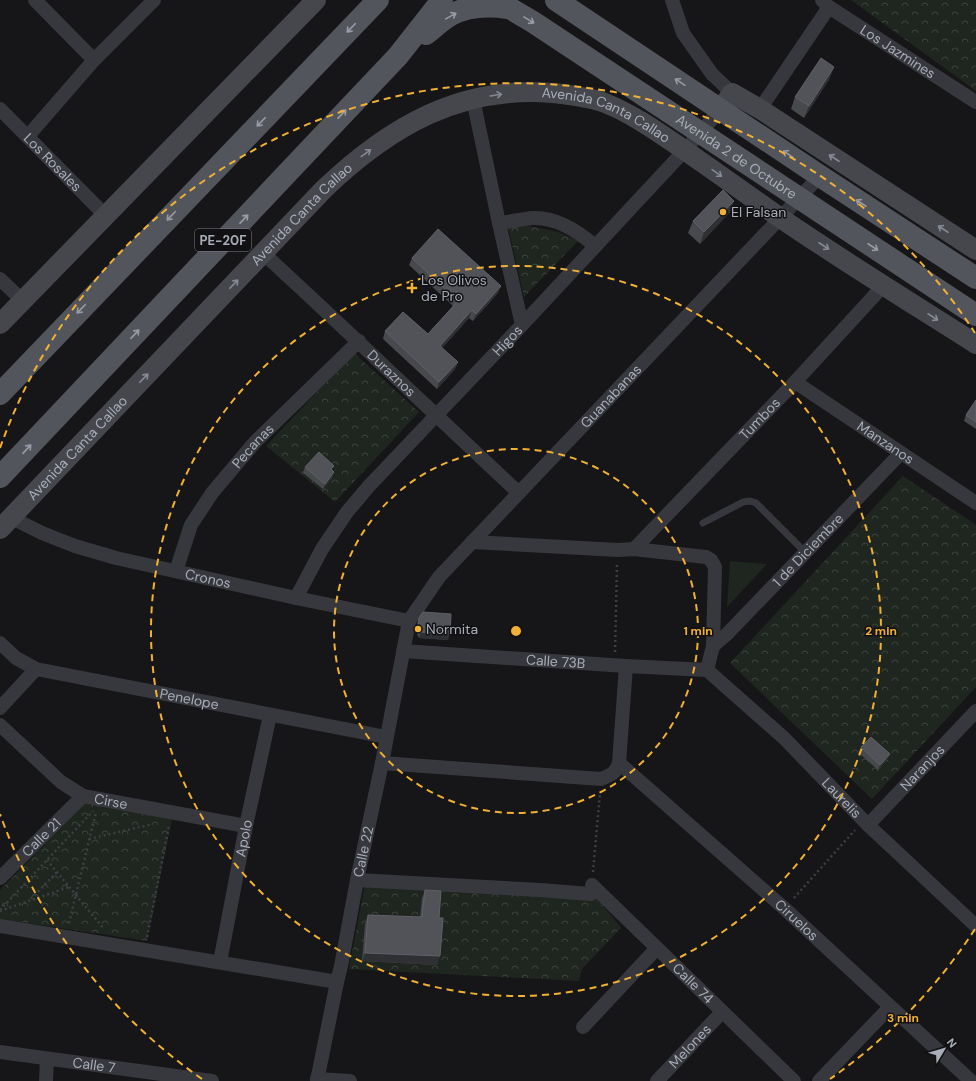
<svg xmlns="http://www.w3.org/2000/svg" width="976" height="1081" viewBox="0 0 976 1081" font-family="'DM Sans',sans-serif">
  <style>
    .grass { fill: #1e261f }
    .forest { fill: url(#forest-crowns) }
    .lines { fill: none; stroke-linecap: round; stroke-linejoin: round }
    .path { stroke: #3d3f44; stroke-width: 2.5; stroke-dasharray: 2 3; stroke-linecap: butt }
    .lane { stroke: #37383d; stroke-width: 7 }
    .street { stroke: #37383d; stroke-width: 14 }
    .secondary { stroke: #45474d; stroke-width: 20 }
    .primary { stroke: #53555c; stroke-width: 22 }
    .wall { fill: #47494d }
    .shaded-wall { fill: #2f3033 }
    .building { fill: #525359; stroke: #5f6168 }
    .oneway { stroke: #979ba6 }
    .oneway2 { stroke: #858993 }
    .ring { fill: none; stroke: #f2b134; stroke-width: 2; stroke-dasharray: 7 5 }
    .poi-dot { fill: #f2b134; stroke: #111113; stroke-width: 1.5 }
    .labels { text-anchor: middle; dominant-baseline: central; stroke-width: 3; stroke-linejoin: round; paint-order: stroke }
    .shield { fill: #111113; stroke: #7b7e86; stroke-width: 1 }
    .shield-label { font-size: 13px; font-weight: bold; fill: #a8adb8 }
    .street-label { font-size: 14px; fill: #a8adb8; stroke: #111113 }
    .poi-label { font-size: 14px; fill: #a8adb8; stroke: #111113; text-anchor: start }
    .centre { fill: #f2b134; stroke: #111113; stroke-width: 2 }
    .ring-label { font-size: 12px; text-anchor: middle; font-weight: bold; fill: #f2b134; stroke: #111113; stroke-width: 3; stroke-linejoin: round; paint-order: stroke }
  </style>
  <defs>
    <pattern id="forest-crowns" width="20" height="18" patternUnits="userSpaceOnUse"><rect width="20" height="18" fill="#1e261f"/><path d="M2 6a3 3 0 1 1 6 0M12 15a3 3 0 1 1 6 0" fill="none" stroke="#3c433d"/></pattern>
  </defs>
  <rect width="100%" height="100%" fill="#161618"/>
  <path class="grass" d="M730,561l37,3 -40,43z"/>
  <path class="forest" d="M851,0h125v91z
    M529,226l29,6 20,9 -54,56 -16,-70z
    M354,353l65,59 -84,90 -69,-56z
    M903,476l73,49v162l-104,112 -142,-136z
    M86,802l86,17 -25,122 -147,-22v-29z
    M366,878l226,14 29,36 -39,41 -3,12 -230,-12z"/>
  <g class="lines">
    <path class="path" d="M615,652l2,-89
      M89,839l64,-15
      M47,860l57,69
      M593,872l7,-79
      M794,898l61,-68
      M31,899l26,-27
      M0,910l93,-99
      M0,911l69,-24
      M69,923l27,-111
      M147,937l22,-111"/>
    <path class="lane" d="M703,523l40,-21 7,-1 6,2 49,49"/>
    <g class="street">
      <path d="M35,0l59,60"/>
      <path d="M672,0l11,33 29,41 20,19"/>
      <path id="s1" d="M822,0l7,7 147,95"/>
      <path d="M473,99l26,124 23,102"/>
      <path id="s2" d="M0,109l106,107"/>
      <path d="M760,109l69,-102"/>
      <path d="M28,136l66,-76 60,-60"/>
      <path d="M499,223c11,-1 23,-4 34,-5 23,-1 46,14 62,28"/>
      <path id="s3" d="M263,253c86,79 170,160 256,240"/>
      <path d="M0,279l23,22"/>
      <path id="s4" d="M795,382l181,121"/>
      <path id="s5" d="M12,518l30,15 33,13 41,12 180,40 113,23"/>
      <path d="M472,542l146,8 16,-1 72,8 5,3 4,7 -2,79 -6,24"/>
      <path id="s6" d="M634,549l161,-167 89,-97"/>
      <path id="s7" d="M176,571l15,-46 21,-32 43,-51 104,-101"/>
      <path id="s8" d="M296,598l26,-49 25,-37 22,-26 153,-161 163,-175 36,-41"/>
      <path id="s9" d="M0,643l16,15 20,11 350,68"/>
      <path id="s10" d="M713,646l14,-12 174,-181"/>
      <path id="s11" d="M403,651l223,15 81,4"/>
      <path id="s12" d="M707,670l77,68 84,87 108,101"/>
      <path d="M0,708l36,-39"/>
      <path id="s13" d="M0,725l61,57 22,14 163,30"/>
      <path d="M382,763l219,16c10,-4 15,-6 18,-16l7,-97"/>
      <path id="s14" d="M619,763l166,146 186,172"/>
      <path id="s15" d="M868,825l108,-114"/>
      <path id="s16" d="M0,878l83,-82"/>
      <path d="M357,880l183,10 51,4"/>
      <path id="s17" d="M592,885l202,196"/>
      <path d="M0,926l337,56"/>
      <path id="s18" d="M220,962l26,-136 24,-111"/>
      <path d="M583,1027l74,-79"/>
      <path id="s19" d="M0,1052l212,29"/>
      <path d="M317,1079l33,2"/>
      <path d="M46,1081l1,-22"/>
      <path id="s20" d="M317,1081l20,-99 4,-16 16,-86 25,-117 27,-142 30,-44 381,-401"/>
      <path id="s21" d="M657,1081l65,-69"/>
      <path d="M819,1081l71,-74"/>
    </g>
    <g class="secondary">
      <path d="M721,109l11,-16 28,16 216,141"/>
      <path d="M0,324l316,-324"/>
      <path id="s22" d="M0,529l324,-340c65,-62 136,-104 229,-96 17,2 36,4 52,10 25,10 47,25 69,40 35,24 70,49 105,74 64,44 131,85 197,127"/>
    </g>
    <g class="primary">
      <path id="s23" d="M496,0l37,22 443,293"/>
      <path d="M556,0l264,176 156,102"/>
      <path d="M426,34c8,-6 16,-14 25,-19 18,-10 37,-10 57,-7"/>
      <path d="M0,394l378,-394"/>
      <path d="M0,477l398,-421 44,-56"/>
    </g>
  </g>
  <path class="wall" d="M830,78l-26,40 -13,-9 4,-12z
    M730,212l-30,32 -12,-11 5,-12z
    M412,258l86,35 -25,28 -4,-3 -27,30 16,14 -3,7 -18,20 -54,-50 2,-8 43,3 25,-28 -44,-41z
    M976,400v29l-12,-8 2,-6z
    M305,467l27,11 -9,11 -20,-16z
    M419,618l29,22 -29,-2 -3,-6 1,-8z
    M861,747l26,13 -9,10 -19,-17z
    M425,890l12,75 -75,-4 3,-37 3,-9 52,2 2,-19z"/>
  <path class="shaded-wall" d="M834,67l-4,11 -26,40 5,-12z
    M734,201l-4,11 -30,32 4,-12z
    M501,286l-3,7 -25,28 3,-7z
    M472,310l-3,8 -32,35 3,-7z
    M458,362l-3,7 -18,20 2,-7z
    M334,472l-2,6 -9,11 2,-5z
    M421,632l29,2 -2,6 -29,-2z
    M890,754l-3,6 -9,10 2,-5z
    M365,953l75,3 -3,9 -75,-4z"/>
  <path class="building" d="M821,58l13,9 -25,39 -14,-9z
    M723,190l11,11 -30,31 -11,-11z
    M438,229l63,57 -25,28 -4,-4 -32,36 18,16 -19,20 -54,-51 18,-19 25,22 30,-33 -46,-43z
    M976,400v22l-10,-7z
    M319,452l15,14 -3,3 3,3 -9,12 -20,-17z
    M423,612l28,2 -1,20 -29,-2 -3,-6 1,-8z
    M871,737l19,17 -10,11 -19,-18z
    M425,890l16,1 -2,27h4l-3,38 -75,-3 3,-38 54,2z"/>
  <defs><path id="oneway-shaft" d="M-6 0H5M1.5-3L5.5 0L1.5 3" fill="none" stroke-width="1.6" stroke-linecap="round" stroke-linejoin="round"/></defs>
  <g class="oneway">
    <use href="#oneway-shaft" transform="translate(451 16) rotate(-29)"/>
    <use href="#oneway-shaft" transform="translate(529 20) rotate(31)"/>
    <use href="#oneway-shaft" transform="translate(351 28) rotate(134)"/>
    <use href="#oneway-shaft" transform="translate(680 82) rotate(-146)"/>
    <use href="#oneway-shaft" transform="translate(342 114) rotate(-47)"/>
    <use href="#oneway-shaft" transform="translate(261 122) rotate(134)"/>
    <use href="#oneway-shaft" transform="translate(788 154) rotate(-146)"/>
    <use href="#oneway-shaft" transform="translate(861 203) rotate(-147)"/>
    <use href="#oneway-shaft" transform="translate(171 216) rotate(134)"/>
    <use href="#oneway-shaft" transform="translate(244 219) rotate(-47)"/>
    <use href="#oneway-shaft" transform="translate(873 247) rotate(33)"/>
    <use href="#oneway-shaft" transform="translate(81 309) rotate(134)"/>
    <use href="#oneway-shaft" transform="translate(135 334) rotate(-47)"/>
    <use href="#oneway-shaft" transform="translate(27 449) rotate(-47)"/>
  </g>
  <g class="oneway2">
    <use href="#oneway-shaft" transform="translate(496 95) rotate(-9)"/>
    <use href="#oneway-shaft" transform="translate(366 153) rotate(-36)"/>
    <use href="#oneway-shaft" transform="translate(834 158) rotate(-147)"/>
    <use href="#oneway-shaft" transform="translate(717 173) rotate(35)"/>
    <use href="#oneway-shaft" transform="translate(943 229) rotate(-147)"/>
    <use href="#oneway-shaft" transform="translate(824 246) rotate(33)"/>
    <use href="#oneway-shaft" transform="translate(234 284) rotate(-46)"/>
    <use href="#oneway-shaft" transform="translate(933 317) rotate(33)"/>
    <use href="#oneway-shaft" transform="translate(144 378) rotate(-46)"/>
  </g>
  <g class="ring">
    <circle cx="516" cy="631" r="182"/>
    <circle cx="516" cy="631" r="365"/>
    <path d="M975 929A547 547 0 0 1 830 1079M202 1079A547 547 0 0 1 0 814M0 448A547 547 0 0 1 975 333"/>
  </g>
  <g class="poi-dot">
    <circle cx="723" cy="212" r="4"/>
    <path d="M410 282h4v4h4v4h-4v4h-4v-4h-4v-4h4z"/>
    <circle cx="418" cy="629" r="4"/>
  </g>
  <g class="labels">
    <rect class="shield" x="195" y="229" width="56" height="22" rx="3"/>
    <g class="shield-label">
      <text x="223" y="240">PE-20F</text>
    </g>
    <g class="street-label">
      <text stroke="none"><textPath href="#s1" startOffset="92">Los Jazmines</textPath></text>
      <text stroke="none"><textPath href="#s22" startOffset="784">Avenida Canta Callao</textPath></text>
      <text stroke="none"><textPath href="#s23" startOffset="287">Avenida 2 de Octubre</textPath></text>
      <text stroke="none"><textPath href="#s2" startOffset="75">Los Rosales</textPath></text>
      <text stroke="none"><textPath href="#s22" startOffset="436">Avenida Canta Callao</textPath></text>
      <text stroke="none"><textPath href="#s8" startOffset="335">Higos</textPath></text>
      <text stroke="none"><textPath href="#s3" startOffset="176">Duraznos</textPath></text>
      <text stroke="none"><textPath href="#s20" startOffset="772">Guanabanas</textPath></text>
      <text stroke="none"><textPath href="#s6" startOffset="181">Tumbos</textPath></text>
      <text stroke="none"><textPath href="#s4" startOffset="109">Manzanos</textPath></text>
      <text stroke="none"><textPath href="#s7" startOffset="149">Pecanas</textPath></text>
      <text stroke="none"><textPath href="#s22" startOffset="112">Avenida Canta Callao</textPath></text>
      <text stroke="none"><textPath href="#s10" startOffset="135">1 de Diciembre</textPath></text>
      <text stroke="none"><textPath href="#s5" startOffset="206">Cronos</textPath></text>
      <text stroke="none"><textPath href="#s11" startOffset="153">Calle 73B</textPath></text>
      <text stroke="none"><textPath href="#s9" startOffset="201">Penelope</textPath></text>
      <text stroke="none"><textPath href="#s15" startOffset="79">Naranjos</textPath></text>
      <text stroke="none"><textPath href="#s12" startOffset="186">Laurelis</textPath></text>
      <text stroke="none"><textPath href="#s13" startOffset="138">Cirse</textPath></text>
      <text stroke="none"><textPath href="#s16" startOffset="58">Calle 21</textPath></text>
      <text stroke="none"><textPath href="#s18" startOffset="126">Apolo</textPath></text>
      <text stroke="none"><textPath href="#s20" startOffset="234">Calle 22</textPath></text>
      <text stroke="none"><textPath href="#s14" startOffset="237">Ciruelos</textPath></text>
      <text stroke="none"><textPath href="#s17" startOffset="141">Calle 74</textPath></text>
      <text stroke="none"><textPath href="#s21" startOffset="48">Melones</textPath></text>
      <text stroke="none"><textPath href="#s19" startOffset="95">Calle 7</textPath></text>
    </g>
    <g class="poi-label">
      <text x="731" y="212">El Falsan</text>
      <text x="421" y="280">Los Olivos<tspan x="421" dy="16">de Pro</tspan></text>
      <text x="426" y="629">Normita</text>
    </g>
  </g>
  <circle cx="516" cy="631" r="6" class="centre"/>
  <g class="ring-label">
    <text x="698" y="635">1 min</text>
    <text x="881" y="635">2 min</text>
    <text x="903" y="1022">3 min</text>
  </g>
  <g transform="translate(944 1049) rotate(52)" stroke="#111113" stroke-width="3" paint-order="stroke">
  <path d="M0-3L7 15L0 10L-7 15Z" fill="#a8adb8"/>
  <text y="-6" font-size="11" font-weight="bold" text-anchor="middle" fill="#a8adb8">N</text>
  </g>
</svg>
